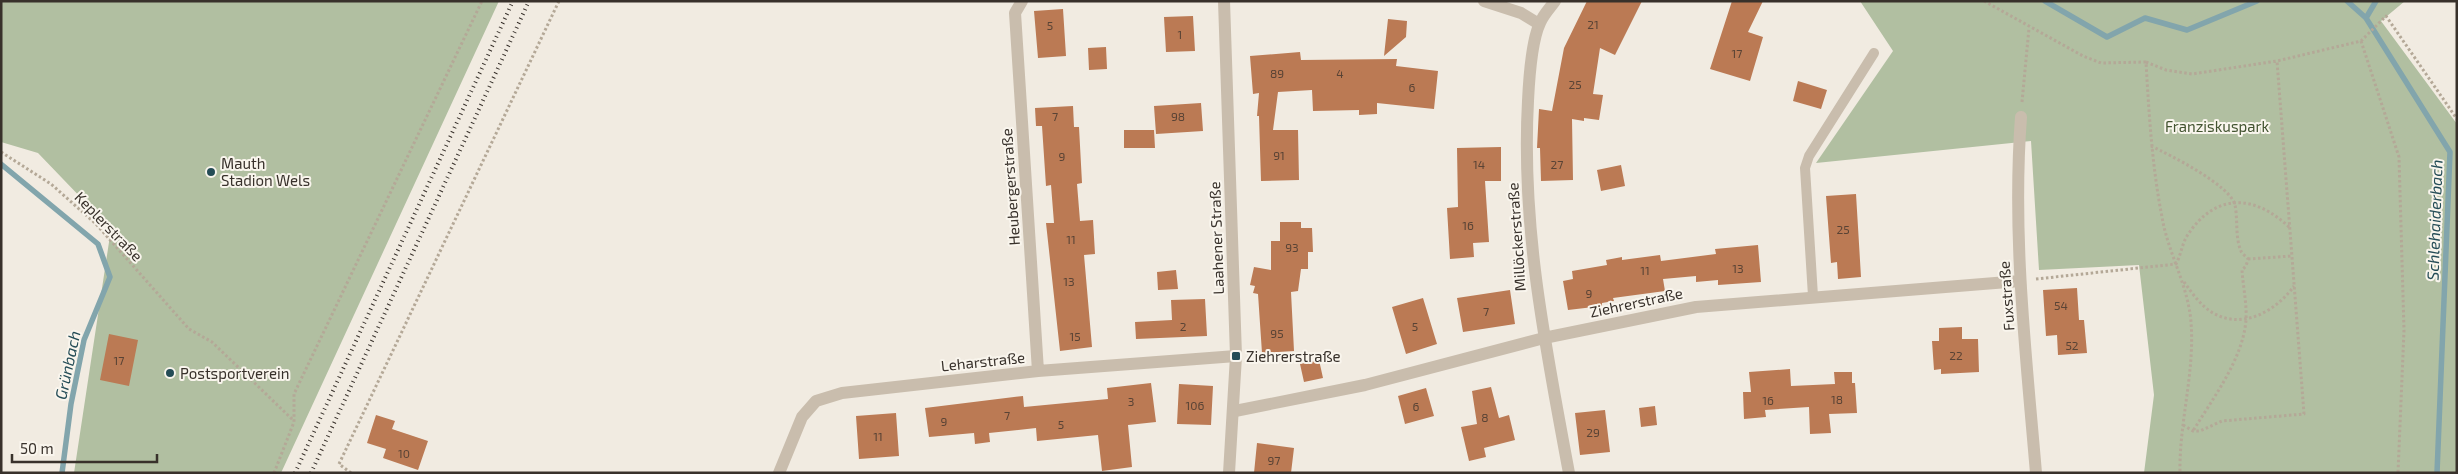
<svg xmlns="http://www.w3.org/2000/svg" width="2458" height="474" viewBox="0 0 2458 474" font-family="'Exo 2',sans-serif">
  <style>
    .green { fill: #b1bfa1 }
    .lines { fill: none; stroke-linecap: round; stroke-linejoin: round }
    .stream { stroke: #82a5ac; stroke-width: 5.5 }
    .building { fill: #bb7a54 }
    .path { stroke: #b4a897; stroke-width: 3; stroke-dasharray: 2.5 2.5; stroke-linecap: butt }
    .service { stroke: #c9bdad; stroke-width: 10 }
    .minor { stroke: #c9bdad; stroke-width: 12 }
    .tertiary { stroke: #c9bdad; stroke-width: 12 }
    .rail { stroke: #38312b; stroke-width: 4; stroke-dasharray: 1 4; stroke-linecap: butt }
    .poi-dot { fill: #244c56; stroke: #f9f5ed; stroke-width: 2 }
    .labels { text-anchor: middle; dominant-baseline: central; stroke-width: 4; stroke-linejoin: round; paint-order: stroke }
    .number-label { font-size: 12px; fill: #594335 }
    .park-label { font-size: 15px; fill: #435431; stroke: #f9f5ed }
    .poi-label { font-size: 15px; fill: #38312b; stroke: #f9f5ed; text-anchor: start }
    .street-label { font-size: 15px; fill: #38312b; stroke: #f9f5ed }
    .water-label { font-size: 16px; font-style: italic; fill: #244c56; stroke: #f9f5ed }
  </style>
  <rect width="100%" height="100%" fill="#f1ebe1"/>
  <path class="green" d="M1,1h498l-218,472h-207l37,-244 -73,-76 -37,-11z
    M1860,1h545l-24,20 76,103v349h-313l10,-78 -15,-130 -100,5 -8,-129 -215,22 77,-112z"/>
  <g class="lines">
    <path class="stream" d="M2045,1l62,36 38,-19 42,12 70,-29
      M2347,1l19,17 84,134 -13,321
      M2366,18l10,-17
      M1,164l97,80 12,33 -26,63 -13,64 -9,69"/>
  </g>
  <path class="building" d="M1587,1h55l-27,54 -15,-7 -7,46 10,1 -4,25 -15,-2v3l-12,-2 1,61 -32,1 -1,-33h-3l2,-39 13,2 12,-63z
    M1732,1h31l-15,31 15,5 -13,44 -40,-12z
    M1063,9l3,47 -28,2 -4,-47z
    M1193,16l2,35 -29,1 -2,-35z
    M1388,19l19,2 -1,16 -22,19z
    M1106,47l1,22 -18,1 -1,-22z
    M1300,52l1,8 96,-1 -1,7 42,5 -4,38 -57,-6v11l-18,1v-5l-46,1 -1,-21 -34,2 -5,38h25l1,50 -38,1 -2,-65h-2l2,-23 -6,1 -3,-38z
    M1798,81l29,9 -6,19 -28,-8z
    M1201,103l2,28 -47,3 -2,-28z
    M1073,106l1,21h5l3,56 -5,1 3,37 13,-1 2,34 -11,1 8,92 -32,4 -14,-128h8l-3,-38 -5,1 -4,-60h-6l-1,-18z
    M1124,130h30l1,18h-31z
    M1501,147v34h-16l4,61 -16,1 1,14 -24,2 -3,-51 11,-1 -1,-59z
    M1621,165l4,21 -24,5 -4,-21z
    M1856,194l5,83 -23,2 -1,-17 -6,1 -5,-67z
    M1280,222h21v6h11l1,24h-5v17h-7l-3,22 -7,1 3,59 -32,2 -4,-59 -5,-1 2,-7 -5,-1 4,-18 17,3v-29h9z
    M1758,245l3,37 -43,3v-5l-22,2v-6l-33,3 2,12 -52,7 1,3 -12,2v3l-34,4 -5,-29 10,-2 -1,-8 35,-6 -1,-5 16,-3v3l38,-5 1,6 55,-7 -1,-5z
    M1176,270l2,19 -20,1 -1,-18z
    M2077,288l2,32h5l3,33 -29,2 -1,-20 -11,1 -3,-46z
    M1510,290l5,34 -52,8 -6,-34z
    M1423,298l14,46 -31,10 -14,-47z
    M1205,299l2,37 -71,3 -1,-17 37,-2 -1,-20z
    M1962,327v12h16l1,33 -38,2v-5l-7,1 -2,-29h7v-13z
    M109,334l29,6 -9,46 -29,-6z
    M1319,360l4,18 -19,4 -4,-18z
    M1790,369l1,17 44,-2 -1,-12h18v11h3l2,30 -28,1 2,19 -21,1 -1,-27 -44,3 1,7 -22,2 -1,-27h8l-2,-20z
    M1151,383l5,39 -28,3 4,42 -30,4 -4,-36 -61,6 -1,-13 -47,5 1,9 -15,2 -1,-11 -45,4 -4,-29 98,-12 1,11 84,-8 -1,-11z
    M1179,384l34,2 -2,39 -34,-1z
    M1491,387l8,31 10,-3 6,25 -31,8 2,9 -17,4 -8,-34 16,-3 -5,-33z
    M1426,388l8,28 -29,8 -7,-28z
    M1655,406l2,19 -16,2 -2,-19z
    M1605,410l5,42 -30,3 -5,-42z
    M896,413l3,43 -40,3 -3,-43z
    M376,415l19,6 -3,8 36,12 -10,29 -35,-12 3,-9 -19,-6z
    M1257,443l37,5 -3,25h-37z"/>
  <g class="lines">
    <path class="path" d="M1984,1l99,55 18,7 45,-1c3,52 6,104 16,155 6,36 26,68 29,105 4,51 -12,100 -11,151
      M2361,41l38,116 5,173 -6,143
      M2146,62l20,8 26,4 85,-13 84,-20 25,-25 71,103
      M2022,102l7,-74
      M2151,146c19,9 79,39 84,59 3,14 0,33 6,46 1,3 5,5 7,8l-2,7 -4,4c1,16 5,34 4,50 -3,39 -33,78 -53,111
      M1,152l50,32 45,40 93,105 23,13 82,79
      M2248,259l44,-3
      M2036,279l140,-15c5,-9 6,-20 11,-28 28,-44 68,-42 103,-8
      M2184,282c8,11 17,24 29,31 30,17 63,-2 81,-27
      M2183,425l10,6h7l22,-10 82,-7 -27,-353
      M274,473l20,-51v-28l188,-393
      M351,473l-12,-9 220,-463"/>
    <path class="service" d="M1813,296l-8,-128 4,-12 65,-103"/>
    <path class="minor" d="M1022,1l-7,12 23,358
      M1484,1l37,12 18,11
      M1555,1c-5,7 -12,14 -15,22 -9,19 -11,57 -12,78 -7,127 18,248 41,372
      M2021,117c-9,119 5,237 15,356
      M1235,411l130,-26 179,-47 152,-31 324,-26
      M779,473l23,-56 14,-16 26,-8 196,-22 198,-15"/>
    <path class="tertiary" d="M1224,1l12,355 -7,117"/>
    <path class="rail" d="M295,473l218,-472
      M311,473l218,-472"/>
  </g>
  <g class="poi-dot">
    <circle cx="211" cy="172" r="5"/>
    <rect x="1231" y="351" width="10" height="10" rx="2.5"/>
    <circle cx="170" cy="373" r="5"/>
  </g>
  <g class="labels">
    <g class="number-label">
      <text x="1593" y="24">21</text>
      <text x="1050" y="25">5</text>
      <text x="1180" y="34">1</text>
      <text x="1737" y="53">17</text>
      <text x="1277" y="73">89</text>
      <text x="1340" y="73">4</text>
      <text x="1575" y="84">25</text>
      <text x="1412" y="87">6</text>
      <text x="1055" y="116">7</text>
      <text x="1178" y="116">98</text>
      <text x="1279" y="155">91</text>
      <text x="1062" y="156">9</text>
      <text x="1479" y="164">14</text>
      <text x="1557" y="164">27</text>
      <text x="1468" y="225">16</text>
      <text x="1843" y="229">25</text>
      <text x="1071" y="239">11</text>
      <text x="1292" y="247">93</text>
      <text x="1738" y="268">13</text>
      <text x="1645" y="270">11</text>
      <text x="1069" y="281">13</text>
      <text x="1589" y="293">9</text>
      <text x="2061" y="305">54</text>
      <text x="1486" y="311">7</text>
      <text x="1183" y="326">2</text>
      <text x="1415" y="326">5</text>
      <text x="1277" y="333">95</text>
      <text x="1075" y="336">15</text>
      <text x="2072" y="345">52</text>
      <text x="1956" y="355">22</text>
      <text x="119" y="360">17</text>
      <text x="1837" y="399">18</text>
      <text x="1768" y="400">16</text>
      <text x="1131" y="401">3</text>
      <text x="1195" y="405">106</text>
      <text x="1416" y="406">6</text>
      <text x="1007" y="415">7</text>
      <text x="1485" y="417">8</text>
      <text x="944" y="421">9</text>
      <text x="1061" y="424">5</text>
      <text x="1593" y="432">29</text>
      <text x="878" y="436">11</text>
      <text x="404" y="453">10</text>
      <text x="1274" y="460">97</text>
    </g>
    <g class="park-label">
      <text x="2217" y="126">Franziskuspark</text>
    </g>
    <g class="poi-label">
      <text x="221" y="163">Mauth<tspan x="221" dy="17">Stadion Wels</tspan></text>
      <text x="1246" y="356">Ziehrerstraße</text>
      <text x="180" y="373">Postsportverein</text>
    </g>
    <g class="street-label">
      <text transform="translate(1010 187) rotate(-94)">Heubergerstraße</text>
      <text transform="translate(109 226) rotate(46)">Keplerstraße</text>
      <text transform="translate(1516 237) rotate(-94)">Millöckerstraße</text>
      <text transform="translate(1216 238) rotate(-92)">Laahener Straße</text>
      <text transform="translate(2006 296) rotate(-94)">Fuxstraße</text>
      <text transform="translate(1636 302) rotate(-12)">Ziehrerstraße</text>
      <text transform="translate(983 361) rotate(-6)">Leharstraße</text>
    </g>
    <g class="water-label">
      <text transform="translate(2434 220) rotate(-88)">Schlehaiderbach</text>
      <text transform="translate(67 365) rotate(-78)">Grünbach</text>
    </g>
  </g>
  <rect width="2458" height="474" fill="none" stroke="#38312b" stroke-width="5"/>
  <path d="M12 454v8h145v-8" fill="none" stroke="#38312b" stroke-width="2.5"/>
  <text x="20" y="454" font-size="15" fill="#38312b" stroke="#f9f5ed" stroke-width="4" paint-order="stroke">50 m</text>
</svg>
